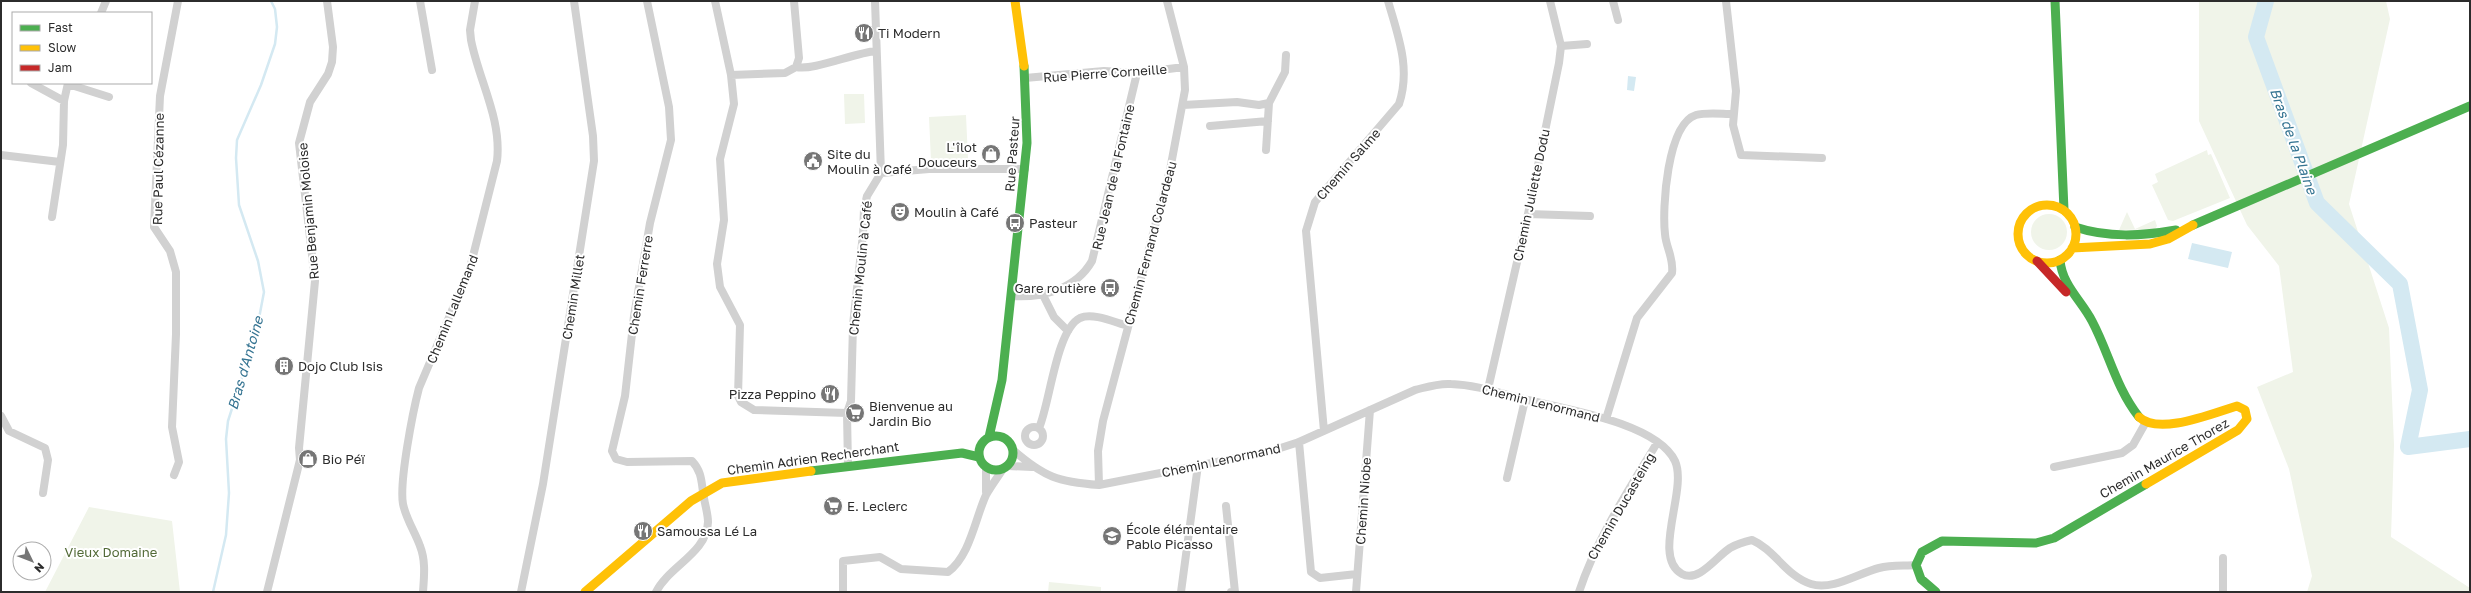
<svg xmlns="http://www.w3.org/2000/svg" width="2471" height="593" viewBox="0 0 2471 593" font-family="'Golos Text',sans-serif">
  <style>
    .green { fill: #f0f4e9 }
    .water { fill: #d4e9f2 }
    .lines { fill: none; stroke-linecap: round; stroke-linejoin: round }
    .stream { stroke: #d4e9f2; stroke-width: 2.5 }
    .river { stroke: #d4e9f2; stroke-width: 16 }
    .street { stroke: #d1d1d1; stroke-width: 8 }
    .fast { stroke: #4caf50; stroke-width: 9 }
    .slow { stroke: #ffc107; stroke-width: 9 }
    .jam { stroke: #c62828; stroke-width: 9 }
    .labels { text-anchor: middle; dominant-baseline: central; stroke-width: 4; stroke-linejoin: round; paint-order: stroke }
    .poi-label { font-size: 13px; fill: #2c2c2c; stroke: #fff; text-anchor: start }
    .street-label { font-size: 13px; fill: #2c2c2c; stroke: #fff }
    .park-label { font-size: 13px; fill: #526a37; stroke: #fff }
    .water-label { font-size: 14px; font-style: italic; fill: #357492; stroke: #fff }
  </style>
  <rect width="100%" height="100%" fill="#fff"/>
  <path class="green" d="M2199,1h187l4,18 -41,185 40,124 5,117 -3,92 79,51v4h-163l5,-16 -23,-107 -32,-82 36,-15 -14,-106 -32,-41 -48,-104z
    M844,94h20l1,29 -20,1z
    M966,115l2,44 -37,2 -2,-44z
    M2207,150l1,5 3,-1 19,44 -57,23 -5,-1 -16,-35 6,-3 -3,-8z
    M2127,212l8,17 20,-9 2,6 -2,3 -36,1z
    M2031 232a18 18 0 1 1 36 0a18 18 0 1 1-36 0Z
    M89,507l83,14 8,71h-135z
    M1049,582l52,5v5h-53z"/>
  <path class="water" d="M1628,76l8,1 -2,14 -7,-1z
    M2192,243l40,9 -4,16 -40,-9z"/>
  <g class="lines">
    <path class="stream" d="M213,592l13,-57 3,-42 -3,-54 2,-18 28,-87 8,-42 -6,-31 -19,-56 -3,-47 1,-18 24,-55 14,-41 2,-17 -2,-18 -4,-8"/>
    <path class="river" d="M2266,1l-10,36 61,166 83,81 20,106 -12,57 62,-8"/>
    <path class="street" d="M420,1l12,69
      M647,1l22,106 2,33 -21,83 -16,93 -9,80 -13,55 4,8 11,3 65,-1c11,12 9,22 12,37 1,7 4,16 4,24 -1,31 -39,44 -52,70
      M715,1l16,74 3,29 -14,55 4,61 -7,44 3,23 20,38 -2,71 3,6 13,8 93,3
      M1613,1l5,19
      M1726,1l10,90 -3,34 8,30 81,3
      M101,13l5,-12
      M1561,46l26,-2
      M796,67c17,4 58,-14 80,-16
      M731,75l54,-2 11,-6 3,-9 -5,-57
      M1025,78l79,-7 33,2 47,-6
      M31,83l33,18
      M68,84l41,13
      M1183,105l54,-3 22,3 10,-2
      M1210,126l58,-5
      M1266,150l3,-47 16,-31 1,-17
      M1,155l59,7
      M881,173l48,-4h96
      M1528,214l62,2
      M52,217l11,-72 1,-44 4,-18
      M1043,295l11,22 14,14
      M1012,296c31,2 64,-7 80,-35l45,-188
      M1488,389l40,-175 31,-151 2,-17 -11,-45
      M1,416l8,15 36,17 3,12 -5,33
      M1606,419l31,-101 35,-45c2,-15 -6,-25 -7,-39 -3,-25 2,-110 31,-119 10,-3 26,-1 37,-1
      M1025 436a9 9 0 1 1 18 0a9 9 0 1 1-18 0Z
      M1039,428c11,-25 17,-98 41,-110 13,-6 36,5 48,8
      M1324,431l-18,-200 9,-29 84,-98c12,-36 -1,-68 -11,-103
      M1299,442l12,130 9,6 37,-4
      M1013,450c31,27 45,32 86,35l169,-33 31,-10 116,-52c12,-3 23,-7 36,-6 27,1 51,10 77,16 37,9 129,23 147,61 13,29 -24,96 7,113 17,9 35,-18 48,-26 7,-4 13,-6 22,-8 23,10 34,36 59,44 21,7 48,-11 68,-16 12,-3 25,-2 37,-3
      M848,466l-1,-53 4,-12 2,-76 10,-91 1,-25 3,-13 14,-23 -6,-172
      M1008,466l24,1
      M2054,467l68,-14 11,-8 13,-23
      M986,468v24
      M174,475l5,-13 -7,-35 4,-93v-62l-6,-21 -16,-24 6,-131 18,-95
      M1507,478l18,-78
      M1099,485l-1,-34 5,-30 67,-251 15,-80 -1,-23 -17,-66
      M1226,506l9,86h-4
      M2223,558v34
      M267,592l33,-132 -1,-12 16,-167 -16,-138 11,-41 18,-28 4,-12 1,-15 -6,-46
      M423,592c1,-15 3,-31 -3,-46 -5,-14 -14,-27 -17,-42 -4,-22 10,-93 16,-116l51,-120 27,-107c5,-42 -18,-80 -26,-121l-1,-10 5,-29
      M521,592l22,-108 51,-323 -1,-25 -19,-135
      M843,592v-31l37,-4 21,12 47,3c22,-16 27,-53 38,-77 5,-9 11,-17 17,-26
      M1181,592l17,-127
      M1356,592l14,-182
      M1579,592c18,-54 49,-101 78,-149"/>
    <path class="fast" d="M2055,1l9,209
      M2193,225l277,-119
      M2075,227c33,11 67,9 101,3
      M2060,260c2,25 21,40 32,61 17,32 24,67 47,96
      M979 453a17 17 0 1 1 34 0a17 17 0 1 1-34 0Z
      M989,437l13,-57 25,-237 -3,-77
      M811,471l151,-18 17,4
      M1936,592l-15,-13 -5,-14 6,-13 20,-11 94,2 18,-5 92,-54"/>
    <path class="slow" d="M1015,1l9,65
      M2018 234a29 29 0 1 1 58 0a29 29 0 1 1-58 0Z
      M2072,248l78,-4 18,-5 25,-14
      M2139,417c20,19 74,-4 98,-11l8,4 2,9 -9,11 -92,54
      M585,592l106,-91 31,-18 89,-12"/>
    <path class="jam" d="M2037,261l29,31"/>
  </g>
  <defs>
    <symbol id="restaurant-disc" viewBox="-11 -11 22 22"><circle r="9.5" fill="#767676" stroke="#fff"/><path d="M-5-6h1v4h1v-4h1v4h1v-4h1v5L-1.5 .5V6h-2V.5L-5-1ZM5-6V6H3V1.5H1.5Q1.5-4 5-6Z" fill="#fff"/></symbol>
    <symbol id="shop-disc" viewBox="-11 -11 22 22"><circle r="9.5" fill="#767676" stroke="#fff"/><path d="M-5-2.5h2.3a2.7 3.5 0 0 1 5.4 0H5L5.5 6h-11ZM-1.5-2.5h3a1.5 2.3 0 0 0-3 0Z" fill="#fff"/></symbol>
    <symbol id="civic-disc" viewBox="-11 -11 22 22"><circle r="9.5" fill="#767676" stroke="#fff"/><path d="M-.6-6.5H3V-4.5H.6V-3L4-1V1h2V6H-6V1h2V-1L-.6-3ZM-1.2 2.5V6h2.4V2.5Z" fill="#fff"/></symbol>
    <symbol id="theatre-disc" viewBox="-11 -11 22 22"><circle r="9.5" fill="#767676" stroke="#fff"/><path d="M-5-5.5Q0-4 5-5.5V0Q5 5 0 6Q-5 5-5 0ZM-3.3-2.5H-1v1.5H-3.3ZM1-2.5H3.3v1.5H1ZM-2.8 1Q0 5.5 2.8 1Z" fill="#fff"/></symbol>
    <symbol id="bus-disc" viewBox="-11 -11 22 22"><circle r="9.5" fill="#767676" stroke="#fff"/><path d="M-5-6H5V4H4V6H2V4H-2V6H-4V4H-5ZM-3.5-4V0h7V-4ZM-3.5 1.2v1.5H-2V1.2ZM2 1.2v1.5H3.5V1.2Z" fill="#fff"/></symbol>
    <symbol id="building-disc" viewBox="-11 -11 22 22"><circle r="9.5" fill="#767676" stroke="#fff"/><path d="M-4-6H4V6H1V3H-1V6H-4ZM-2.5-4.3h1.7v1.8h-1.7ZM.8-4.3h1.7v1.8H.8ZM-2.5-1h1.7V.8h-1.7ZM.8-1h1.7V.8H.8Z" fill="#fff"/></symbol>
    <symbol id="supermarket-disc" viewBox="-11 -11 22 22"><circle r="9.5" fill="#767676" stroke="#fff"/><path d="M-6-5.5h2.5l.6 2H6L4.5 2H-2.5L-4.4-4H-6ZM-1.5 3.2a1.3 1.3 0 1 0 .1 0ZM3 3.2a1.3 1.3 0 1 0 .1 0Z" fill="#fff"/></symbol>
    <symbol id="school-disc" viewBox="-11 -11 22 22"><circle r="9.5" fill="#767676" stroke="#fff"/><path d="M0-5L7-2L0 1L-7-2ZM-4 1L0 2.5L4 1V4Q0 6-4 4Z" fill="#fff"/></symbol>
  </defs>
  <g fill-rule="evenodd">
    <use href="#restaurant-disc" x="853" y="22" width="22" height="22"/>
    <use href="#shop-disc" x="980" y="143" width="22" height="22"/>
    <use href="#civic-disc" x="802" y="150" width="22" height="22"/>
    <use href="#theatre-disc" x="889" y="201" width="22" height="22"/>
    <use href="#bus-disc" x="1004" y="212" width="22" height="22"/>
    <use href="#bus-disc" x="1099" y="277" width="22" height="22"/>
    <use href="#building-disc" x="273" y="355" width="22" height="22"/>
    <use href="#restaurant-disc" x="819" y="383" width="22" height="22"/>
    <use href="#supermarket-disc" x="844" y="402" width="22" height="22"/>
    <use href="#shop-disc" x="297" y="448" width="22" height="22"/>
    <use href="#supermarket-disc" x="822" y="495" width="22" height="22"/>
    <use href="#restaurant-disc" x="632" y="520" width="22" height="22"/>
    <use href="#school-disc" x="1101" y="525" width="22" height="22"/>
  </g>
  <g class="labels">
    <g class="poi-label">
      <text x="878" y="33">Ti Modern</text>
      <text x="977" y="147" text-anchor="end">L'îlot<tspan x="977" dy="15">Douceurs</tspan></text>
      <text x="827" y="154">Site du<tspan x="827" dy="15">Moulin à Café</tspan></text>
      <text x="914" y="212">Moulin à Café</text>
      <text x="1029" y="223">Pasteur</text>
      <text x="1096" y="288" text-anchor="end">Gare routière</text>
      <text x="298" y="366">Dojo Club Isis</text>
      <text x="816" y="394" text-anchor="end">Pizza Peppino</text>
      <text x="869" y="406">Bienvenue au<tspan x="869" dy="15">Jardin Bio</tspan></text>
      <text x="322" y="459">Bio Péï</text>
      <text x="847" y="506">E. Leclerc</text>
      <text x="1126" y="529">École élémentaire<tspan x="1126" dy="15">Pablo Picasso</tspan></text>
      <text x="657" y="531">Samoussa Lé La</text>
    </g>
    <g class="street-label">
      <text transform="translate(1105 73) rotate(-4)">Rue Pierre Corneille</text>
      <text transform="translate(1012 154) rotate(-86)">Rue Pasteur</text>
      <text transform="translate(1348 164) rotate(-49)">Chemin Salme</text>
      <text transform="translate(158 169) rotate(-89)">Rue Paul Cézanne</text>
      <text transform="translate(1113 177) rotate(-77)">Rue Jean de la Fontaine</text>
      <text transform="translate(1531 195) rotate(-78)">Chemin Juliette Dodu</text>
      <text transform="translate(308 211) rotate(-95)">Rue Benjamin Moloise</text>
      <text transform="translate(1150 243) rotate(-75)">Chemin Fernand Colardeau</text>
      <text transform="translate(860 268) rotate(-84)">Chemin Moulin à Café</text>
      <text transform="translate(640 285) rotate(-81)">Chemin Ferrerre</text>
      <text transform="translate(573 297) rotate(-81)">Chemin Millet</text>
      <text transform="translate(452 309) rotate(-68)">Chemin Lallemand</text>
      <text transform="translate(1541 403) rotate(14)">Chemin Lenormand</text>
      <text transform="translate(813 458) rotate(-8)">Chemin Adrien Recherchant</text>
      <text transform="translate(2164 458) rotate(-30)">Chemin Maurice Thorez</text>
      <text transform="translate(1221 460) rotate(-12)">Chemin Lenormand</text>
      <text transform="translate(1363 501) rotate(-86)">Chemin Niobe</text>
      <text transform="translate(1621 506) rotate(-60)">Chemin Ducasteing</text>
    </g>
    <g class="park-label">
      <text x="111" y="552">Vieux Domaine</text>
    </g>
    <g class="water-label">
      <text transform="translate(2294 141) rotate(70)">Bras de la Plaine</text>
      <text transform="translate(245 363) rotate(-74)">Bras d'Antoine</text>
    </g>
  </g>
  <rect width="2471" height="593" fill="none" stroke="#2c2c2c" stroke-width="4"/>
  <rect x="12" y="12" width="140" height="72" fill="#ffffff" stroke="#ababab"/>
  <rect x="20" y="25" width="20" height="6" fill="#4caf50" stroke="#ababab"/>
  <text x="48" y="32" font-size="12" fill="#2c2c2c">Fast</text>
  <rect x="20" y="45" width="20" height="6" fill="#ffc107" stroke="#ababab"/>
  <text x="48" y="52" font-size="12" fill="#2c2c2c">Slow</text>
  <rect x="20" y="65" width="20" height="6" fill="#c62828" stroke="#ababab"/>
  <text x="48" y="72" font-size="12" fill="#2c2c2c">Jam</text>
  <g transform="translate(32 561) rotate(133)"><circle r="19" fill="#ffffff" stroke="#ababab"/>
  <path d="M0-3L7 15L0 10L-7 15Z" fill="#767676"/>
  <text y="-6" font-size="11" font-weight="bold" text-anchor="middle" fill="#2c2c2c">N</text>
  </g>
</svg>
